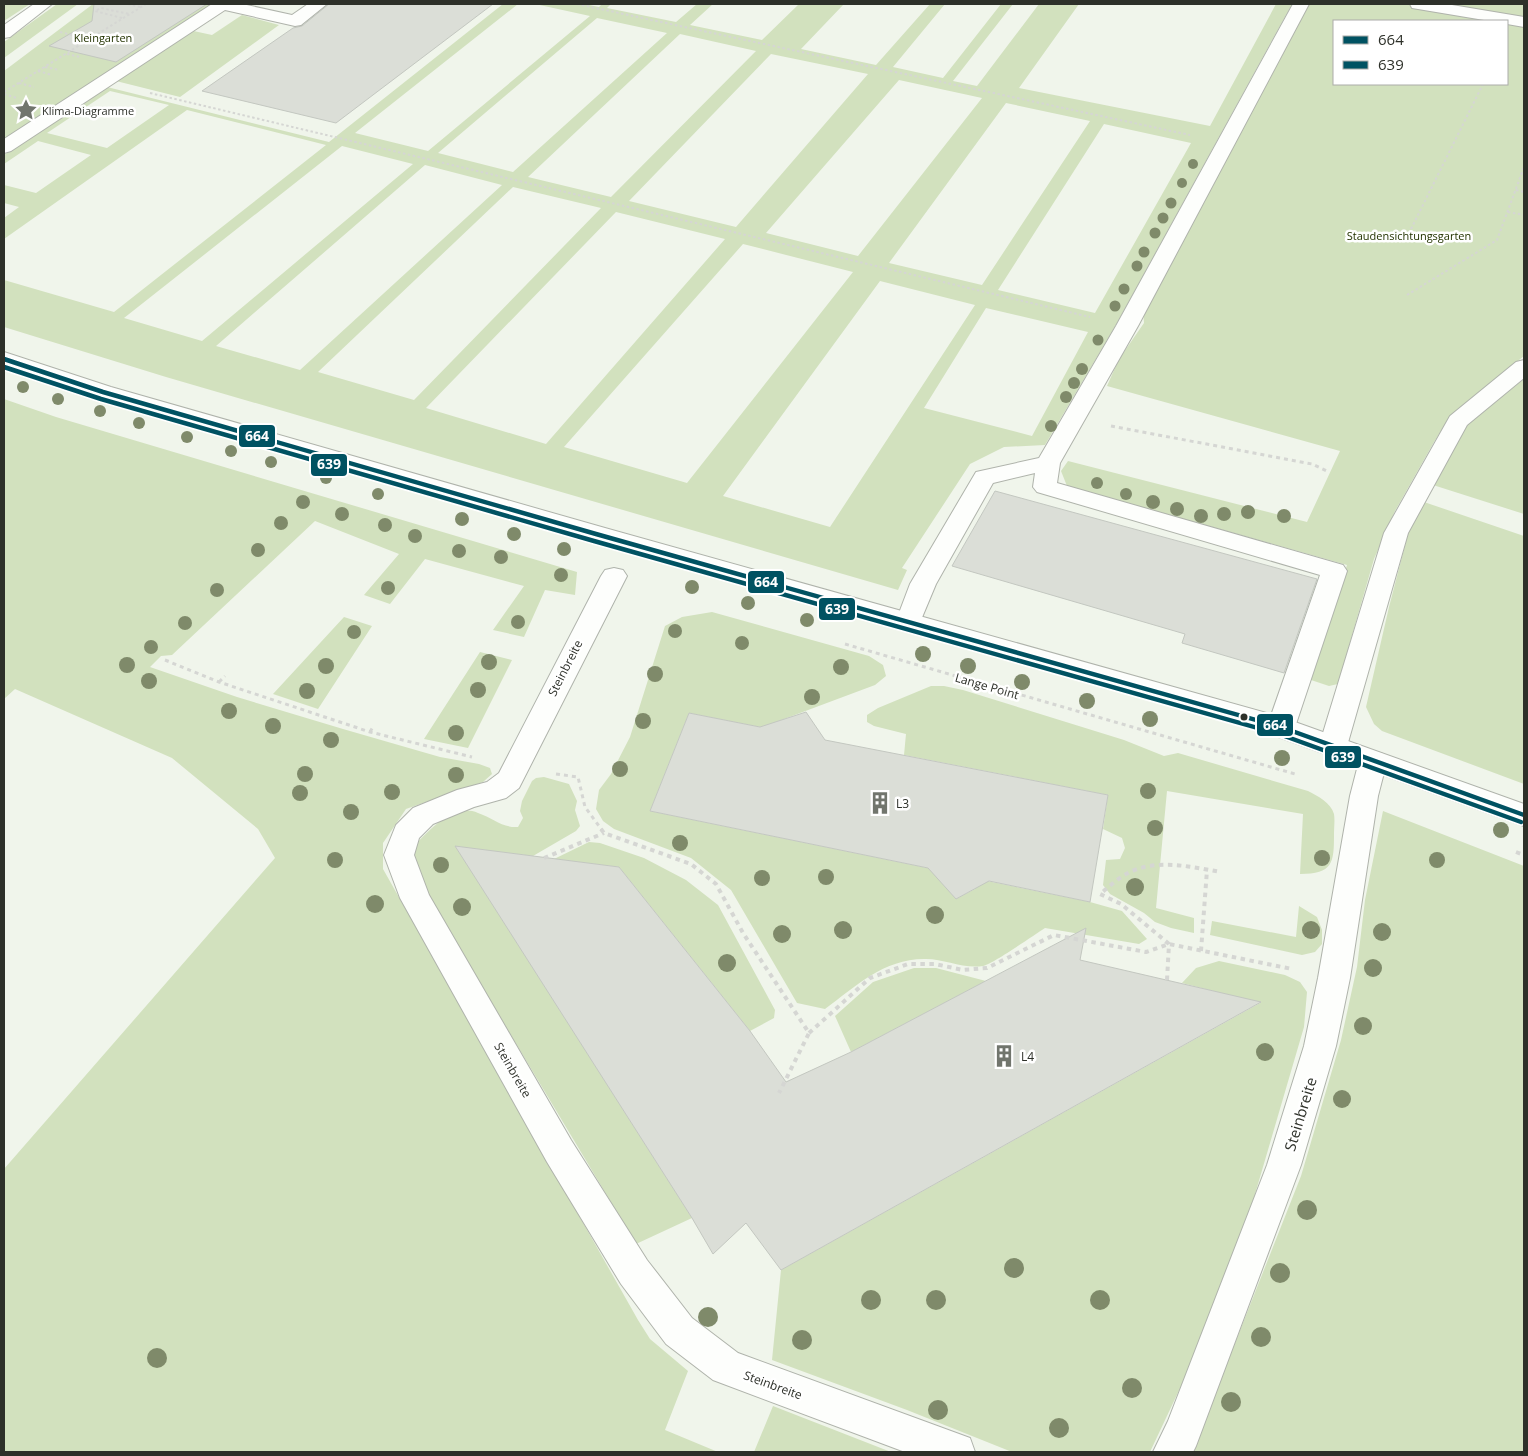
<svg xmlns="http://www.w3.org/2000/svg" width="1528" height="1456" viewBox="0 0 1528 1456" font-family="'Open Sans',sans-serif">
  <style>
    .green { fill: #d2e1be; fill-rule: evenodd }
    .building { fill: #dbded7; stroke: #c3c7c0 }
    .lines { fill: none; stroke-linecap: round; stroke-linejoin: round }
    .service-casing { stroke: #afb3ab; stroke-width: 2 }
    .minor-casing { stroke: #afb3ab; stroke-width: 2 }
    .path-far2 { stroke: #d5d6d3; stroke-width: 2; stroke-dasharray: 2.5 2.5; stroke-linecap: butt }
    .path-far1 { stroke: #d5d6d3; stroke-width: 3; stroke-dasharray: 4 4; stroke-linecap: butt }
    .path { stroke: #d5d6d3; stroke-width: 4; stroke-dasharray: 4.5 4.5; stroke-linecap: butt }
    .service { fill: #fdfefc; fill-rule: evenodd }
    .minor { fill: #fdfefc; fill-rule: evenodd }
    .bus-1-casing { stroke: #fff; stroke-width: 8 }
    .bus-2-casing { stroke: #fff; stroke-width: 8 }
    .bus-1 { stroke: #005262; stroke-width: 4.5 }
    .bus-2 { stroke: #005262; stroke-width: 4.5 }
    .tree { fill: #7f8a6a }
    .bus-dot { fill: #2d3029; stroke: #fff; stroke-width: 2 }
    .labels { text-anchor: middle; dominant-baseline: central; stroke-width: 5; stroke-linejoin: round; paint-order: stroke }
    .far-park-label { font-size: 11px; fill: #233300; stroke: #fff }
    .far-poi-label { font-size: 11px; fill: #2d3029; stroke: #fff; text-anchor: start }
    .street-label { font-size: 12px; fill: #2d3029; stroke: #fff }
    .poi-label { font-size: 12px; fill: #2d3029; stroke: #fff; text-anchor: start }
    .near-street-label { font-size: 15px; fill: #2d3029; stroke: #fff }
    .line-badge { stroke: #fff; stroke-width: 2 }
    .badge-label { font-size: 14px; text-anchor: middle; font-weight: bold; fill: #fff }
  </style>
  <rect width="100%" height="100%" fill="#f0f5eb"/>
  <path class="green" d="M4,4h26l-26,17z
    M57,4h21l-74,54v-16z
    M93,4h122l-211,137v-70z
    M503,4h15l-163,129 73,18 162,-135 -55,-12h49l15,3 3,-3h9l-4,4 69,14 21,-18h16l-23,21 72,15 37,-36h45l-43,45 75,16 54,-61h15l-52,63 50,11 58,-74h12l-60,77 24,5 62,-82h40l-60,84 191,38 66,-122h16l-175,319 -72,122 -41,2 -34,17 -68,104 5,2 -9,20 -732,-213 -162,-50v-47l110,32 212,-167 -139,-35 -183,129v-21l15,-11 -15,-4v-18l32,8 55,-38 -53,-14 -34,23v-9l103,-68 222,55zM597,18l70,15 -154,139 -75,-19zM680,34l76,17 -145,146 -83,-20zM771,54l97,20 -132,153 -107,-26zM899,80l83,18 -124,158 -92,-23zM110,91l59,14 -62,43 -60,-15zM1006,103l84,18 -108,164 -93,-22zM1104,124l87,19 -96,170 -97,-23zM342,146l71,18 -211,177 -78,-23zM425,165l77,20 -202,185 -84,-24zM513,187l88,21 -187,192 -96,-28zM616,212l109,27 -179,205 -120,-36zM743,244l110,28 -166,211 -123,-36zM880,281l95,24 -145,222 -107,-31zM986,308l102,24 -56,104 -108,-28z
    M1309,4h215v352l-74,60 -16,26 -39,69 -21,48 -36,125 -9,2 -18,-6 36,-115 -280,-79 -6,-15 7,-10 239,61 33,-71 -233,-65 12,-27 25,-36 -1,-13zM1334,21h173v63h-173z
    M242,15l37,10 -99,72 -68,-17 77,-50 23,5z
    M1524,379v135l-91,-29 27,-54z
    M4,399l52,18 521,155 -2,23 -30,-5 -21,47 -31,-7 31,-44 -99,-27 -35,45 -26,-9 35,-41 -84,-33 -143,134 -11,1 -11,11 87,30 106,32 97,28 39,7 11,4 2,6 -9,8 -77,27 -23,34v26l255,451 12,19 38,32 -23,59 53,22h-714v-283l271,-311 -17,-29 -86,-71 -157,-69 -11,10z
    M1424,502l100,34v248l-142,-53 -8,-7 -8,-17 23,-100 19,-73z
    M712,612l157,44 14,9 3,11 -11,9 -99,37 -5,7 -82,-16 -39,98 292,60 -1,11 15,17 19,-10 2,-10 113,23 32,9 25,28 -8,5 -94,-16c-11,7 -52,36 -62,38 -20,3 -38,-7 -57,-7 -41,-1 -70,27 -101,50l-28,-6 -66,-113 -40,-32 -77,-29 -11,-8 -7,-12 3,-19 12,-16 19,-37 35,-111 17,-9z
    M344,617l28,9 -54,83 -45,-15z
    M480,652l32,8 -44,88 -44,-9z
    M931,686h13l19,4 161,50 40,16 14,-3 130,38c10,5 23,12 26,23 1,6 0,14 0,20 0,29 -1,40 -34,40l3,-60 -136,-23 -11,117 38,10v15l-23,-5 -16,-6 -11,-9 -34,-19 -7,-9 3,-25 14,-1 5,-11 -3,-10 -19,-9 5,-34 -204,-40 2,-21 -32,-8 -7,-4v-7l11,-7z
    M544,777l25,7 8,17 -2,9 5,16 -4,5 -43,25 -77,-9 236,371 -56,26 -209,-349 -14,-31v-17c16,-16 40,-45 65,-34 15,5 24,15 40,14l5,-9 -3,-7 2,-10 10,-20 4,-3z
    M1383,811l141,55v586h-332l109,-276 40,-136 16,-73 8,-67z
    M589,842l11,1 44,15 42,22 32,25 57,105 -1,8 -24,13 -131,-164 -65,-8z
    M1299,906l18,11 5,13v14l-7,8 -13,3 -92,-20 2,-14 84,16z
    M1219,961l66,14 15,7 7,10 -3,35 -51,174 -47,132 -56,119h-138l-105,-42 -135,-50 9,-90 479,-267 -78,-20 14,-15z
    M914,968h22l50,13 -135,71 -16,-36 38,-34z
    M773,1406l118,46h-137z"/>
  <path class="building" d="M94,4h113l-91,58 -67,-16 43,-25z
    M329,4h164l-157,119 -134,-32 91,-63 9,-2z
    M995,491l322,88 -33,94 -102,-30 3,-9 -233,-68z
    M806,712l19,28 283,55 -18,107 -101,-21 -33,18 -28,-31 -278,-57 39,-98 71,14z
    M455,846l164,21 131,164 36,51 65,-30 235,-124 -6,32 181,42 -480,268 -35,-47 -33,31 -21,-36z"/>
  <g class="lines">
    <defs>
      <path id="service" d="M212,4h30l50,11 16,-11h19l-26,21 -6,1 -70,-16 -214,141 -7,2v-14z
        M1293,4h16l-171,322 -78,137 -3,20 286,82 4,6 -52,156 -4,7 -10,3 -10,-3 -4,-7 53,-152 -283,-83 -4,-5 2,-14 -42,10 -57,101 -18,43 -9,3 -9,-3 -4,-6 14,-37 66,-112 63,-14 77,-132z
        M1410,4h36l78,13v10l-17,-3v-3h-17l-78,-13z
        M1524,360v18l-57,47 -59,108 -61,213 -4,7 -10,3 -10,-3 -4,-7 65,-213 66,-117 66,-54z
        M614,568l9,2 4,6 -108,212 -13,10 -32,9 -41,17 -14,14 -5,17 15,40 142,245 76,120 45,58 46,35 232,85 5,14h-70l-192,-72 -47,-36 -45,-60 -74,-122 -147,-264 -16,-43 12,-30 17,-17 44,-18 30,-8 12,-9 102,-197 4,-6z
        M1373,751l10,3 4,7 -9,35 -28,182 -14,68 -35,119 -105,281 -3,6h-40l15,-31 99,-256 37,-119 14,-68 32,-182 9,-35 4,-7z"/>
      <path id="minor" d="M34,4h18l-42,33 -6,1v-13z
        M4,352l107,35 494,141 676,189 243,87v22l-251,-91 -686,-195 -492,-143 -91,-31z"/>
    </defs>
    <use href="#service" class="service-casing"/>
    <use href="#minor" class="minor-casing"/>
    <path class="path-far2" d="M128,4l12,3
      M577,4l613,131
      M122,18l-27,-7 6,-3 28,6
      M60,32l42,11
      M67,54l13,3
      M45,67l14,3
      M38,71l14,4
      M19,83l15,4
      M4,92l142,-88
      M150,93l940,224
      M4,94l13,4
      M1516,190l8,2
      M1508,212l16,3
      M1411,229l72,-145
      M1407,295l90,-55 27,-73"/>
    <path class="path-far1" d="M1111,426l201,38 17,8
      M845,644l450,130
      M165,660l54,22 151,50 102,25
      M219,682l6,-6
      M370,732l4,-7
      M556,774l22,3 7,30 17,23"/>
    <path class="path" d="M601,829l3,4 87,31 25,20 27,49 66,100 -30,60
      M1516,852l8,3
      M544,858l60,-25
      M1201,951l6,-81
      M1167,980l2,-36 -48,-40 -21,-10c9,-7 18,-16 28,-21 29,-15 63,-6 93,-1
      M809,1033l61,-55 38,-14h27l28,6 24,-2 67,-33 92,17 23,-8 123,25"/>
    <use href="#service" class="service"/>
    <use href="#minor" class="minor"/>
    <defs>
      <path id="bus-1" d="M4,359l99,33 493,142 685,193 243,88"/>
      <path id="bus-2" d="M4,367l97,32 493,142 685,193 242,88"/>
    </defs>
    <use href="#bus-1" class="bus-1-casing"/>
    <use href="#bus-2" class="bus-2-casing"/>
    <use href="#bus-1" class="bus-1"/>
    <use href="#bus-2" class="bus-2"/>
  </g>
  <g class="tree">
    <circle cx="1193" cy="164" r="5"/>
    <circle cx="1182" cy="183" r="5"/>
    <circle cx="1171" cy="203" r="5.5"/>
    <circle cx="1163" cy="218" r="5.5"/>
    <circle cx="1155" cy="233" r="5.5"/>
    <circle cx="1144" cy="252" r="5.5"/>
    <circle cx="1137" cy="266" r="5.5"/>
    <circle cx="1124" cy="289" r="5.5"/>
    <circle cx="1115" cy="306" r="5.5"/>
    <circle cx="1098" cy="340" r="5.5"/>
    <circle cx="1082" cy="369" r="6"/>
    <circle cx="1074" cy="383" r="6"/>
    <circle cx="23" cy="387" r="6"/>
    <circle cx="1066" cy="397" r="6"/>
    <circle cx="58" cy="399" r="6"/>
    <circle cx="100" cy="411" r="6"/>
    <circle cx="139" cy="423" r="6"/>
    <circle cx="1051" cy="426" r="6"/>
    <circle cx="187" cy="437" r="6"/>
    <circle cx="231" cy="451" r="6"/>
    <circle cx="271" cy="462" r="6"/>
    <circle cx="326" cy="478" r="6"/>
    <circle cx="1097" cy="483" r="6"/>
    <circle cx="378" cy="494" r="6"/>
    <circle cx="1126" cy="494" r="6"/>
    <circle cx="303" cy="502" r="7"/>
    <circle cx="1153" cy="502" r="7"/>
    <circle cx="1177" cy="509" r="7"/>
    <circle cx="1248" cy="512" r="7"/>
    <circle cx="342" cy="514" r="7"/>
    <circle cx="1224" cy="514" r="7"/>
    <circle cx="1201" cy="516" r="7"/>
    <circle cx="1284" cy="516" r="7"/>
    <circle cx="462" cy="519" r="7"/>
    <circle cx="281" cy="523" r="7"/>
    <circle cx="385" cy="525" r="7"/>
    <circle cx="514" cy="534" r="7"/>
    <circle cx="415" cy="536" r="7"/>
    <circle cx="564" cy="549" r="7"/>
    <circle cx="258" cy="550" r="7"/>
    <circle cx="459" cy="551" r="7"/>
    <circle cx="501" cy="557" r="7"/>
    <circle cx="561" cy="575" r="7"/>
    <circle cx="692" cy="587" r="7"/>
    <circle cx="388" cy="588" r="7"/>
    <circle cx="217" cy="590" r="7"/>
    <circle cx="748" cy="603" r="7"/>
    <circle cx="807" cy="620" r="7"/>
    <circle cx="518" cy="622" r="7"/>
    <circle cx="185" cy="623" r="7"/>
    <circle cx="675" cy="631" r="7"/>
    <circle cx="354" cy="632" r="7"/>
    <circle cx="742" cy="643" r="7"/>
    <circle cx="151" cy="647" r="7"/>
    <circle cx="923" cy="654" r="8"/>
    <circle cx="489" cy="662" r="8"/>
    <circle cx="127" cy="665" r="8"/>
    <circle cx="326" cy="666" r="8"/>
    <circle cx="968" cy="666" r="8"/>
    <circle cx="841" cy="667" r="8"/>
    <circle cx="655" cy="674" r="8"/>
    <circle cx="149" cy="681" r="8"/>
    <circle cx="1022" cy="682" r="8"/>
    <circle cx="478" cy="690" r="8"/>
    <circle cx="307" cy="691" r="8"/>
    <circle cx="812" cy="697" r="8"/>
    <circle cx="1087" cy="701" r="8"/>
    <circle cx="229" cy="711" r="8"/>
    <circle cx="1150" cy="719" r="8"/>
    <circle cx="643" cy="721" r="8"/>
    <circle cx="273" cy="726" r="8"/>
    <circle cx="456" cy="733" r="8"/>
    <circle cx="331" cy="740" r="8"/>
    <circle cx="1282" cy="758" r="8"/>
    <circle cx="620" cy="769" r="8"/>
    <circle cx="305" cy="774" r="8"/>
    <circle cx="456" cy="775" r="8"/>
    <circle cx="1148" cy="791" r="8"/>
    <circle cx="392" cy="792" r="8"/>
    <circle cx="300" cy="793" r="8"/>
    <circle cx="351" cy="812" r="8"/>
    <circle cx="1155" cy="828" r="8"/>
    <circle cx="1501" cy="830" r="8"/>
    <circle cx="680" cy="843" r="8"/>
    <circle cx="1322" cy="858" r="8"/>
    <circle cx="335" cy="860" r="8"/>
    <circle cx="1437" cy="860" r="8"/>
    <circle cx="441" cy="865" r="8"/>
    <circle cx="826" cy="877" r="8"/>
    <circle cx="762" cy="878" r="8"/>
    <circle cx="1135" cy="887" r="9"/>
    <circle cx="375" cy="904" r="9"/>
    <circle cx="462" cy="907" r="9"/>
    <circle cx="935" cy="915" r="9"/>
    <circle cx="843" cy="930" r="9"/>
    <circle cx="1311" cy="930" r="9"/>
    <circle cx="1382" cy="932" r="9"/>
    <circle cx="782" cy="934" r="9"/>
    <circle cx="727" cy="963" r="9"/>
    <circle cx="1373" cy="968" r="9"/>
    <circle cx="1363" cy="1026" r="9"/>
    <circle cx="1265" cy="1052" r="9"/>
    <circle cx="1342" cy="1099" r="9"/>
    <circle cx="1307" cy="1210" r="10"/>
    <circle cx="1014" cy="1268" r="10"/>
    <circle cx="1280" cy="1273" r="10"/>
    <circle cx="871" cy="1300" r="10"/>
    <circle cx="936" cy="1300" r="10"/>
    <circle cx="1100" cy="1300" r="10"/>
    <circle cx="708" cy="1317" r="10"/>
    <circle cx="1261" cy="1337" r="10"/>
    <circle cx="802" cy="1340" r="10"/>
    <circle cx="157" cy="1358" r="10"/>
    <circle cx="1132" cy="1388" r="10"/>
    <circle cx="1231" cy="1402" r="10"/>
    <circle cx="938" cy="1410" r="10"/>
    <circle cx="1059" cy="1428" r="10"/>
  </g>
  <defs>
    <symbol id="sight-bare" viewBox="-9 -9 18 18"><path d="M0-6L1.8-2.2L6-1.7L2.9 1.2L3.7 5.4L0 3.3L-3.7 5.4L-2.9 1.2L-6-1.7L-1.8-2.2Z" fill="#71756d" stroke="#fff" stroke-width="2.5" paint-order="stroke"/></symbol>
    <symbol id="building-bare" viewBox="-9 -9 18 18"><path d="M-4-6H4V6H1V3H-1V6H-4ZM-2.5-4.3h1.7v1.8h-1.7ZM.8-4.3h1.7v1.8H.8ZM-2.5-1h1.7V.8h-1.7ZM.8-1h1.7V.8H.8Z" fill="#71756d" stroke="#fff" stroke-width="2.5" paint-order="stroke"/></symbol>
  </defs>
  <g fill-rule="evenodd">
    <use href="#sight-bare" x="10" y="94" width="32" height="32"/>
    <use href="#building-bare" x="864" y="787" width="32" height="32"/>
    <use href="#building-bare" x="988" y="1040" width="32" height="32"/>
  </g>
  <circle class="bus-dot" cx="1244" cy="717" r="4.5"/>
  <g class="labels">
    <g class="far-park-label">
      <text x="103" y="37">Kleingarten</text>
      <text x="1409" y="235">Staudensichtungsgarten</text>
    </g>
    <g class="far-poi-label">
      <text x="42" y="110">Klima-Diagramme</text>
    </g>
    <g class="street-label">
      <text transform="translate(565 668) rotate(-63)">Steinbreite</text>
      <text transform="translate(987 686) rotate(16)">Lange Point</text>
      <text transform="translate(513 1070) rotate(60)">Steinbreite</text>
      <text transform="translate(773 1385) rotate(20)">Steinbreite</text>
    </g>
    <g class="poi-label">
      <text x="896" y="803">L3</text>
      <text x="1021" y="1056">L4</text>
    </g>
    <g class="near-street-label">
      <text transform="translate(1300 1114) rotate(-73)">Steinbreite</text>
    </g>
  </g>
  <g class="line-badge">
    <rect x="238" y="424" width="38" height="24" rx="5" fill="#005262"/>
    <rect x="310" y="453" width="38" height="24" rx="5" fill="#005262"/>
    <rect x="747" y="570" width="38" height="24" rx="5" fill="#005262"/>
    <rect x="818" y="597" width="38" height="24" rx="5" fill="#005262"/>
    <rect x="1256" y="713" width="38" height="24" rx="5" fill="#005262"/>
    <rect x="1324" y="745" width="38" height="24" rx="5" fill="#005262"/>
  </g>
  <g class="badge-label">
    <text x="257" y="441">664</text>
    <text x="329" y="469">639</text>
    <text x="766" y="587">664</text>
    <text x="837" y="614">639</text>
    <text x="1275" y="730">664</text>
    <text x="1343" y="762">639</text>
  </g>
  <rect width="1528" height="1456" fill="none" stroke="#2d3029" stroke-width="10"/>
  <rect x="1333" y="20" width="175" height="65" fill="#ffffff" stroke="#abaca9"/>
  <rect x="1343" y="36" width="25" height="8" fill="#005262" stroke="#abaca9"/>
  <text x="1378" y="45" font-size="15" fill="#2d3029">664</text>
  <rect x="1343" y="61" width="25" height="8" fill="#005262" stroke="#abaca9"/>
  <text x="1378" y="70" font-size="15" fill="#2d3029">639</text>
</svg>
